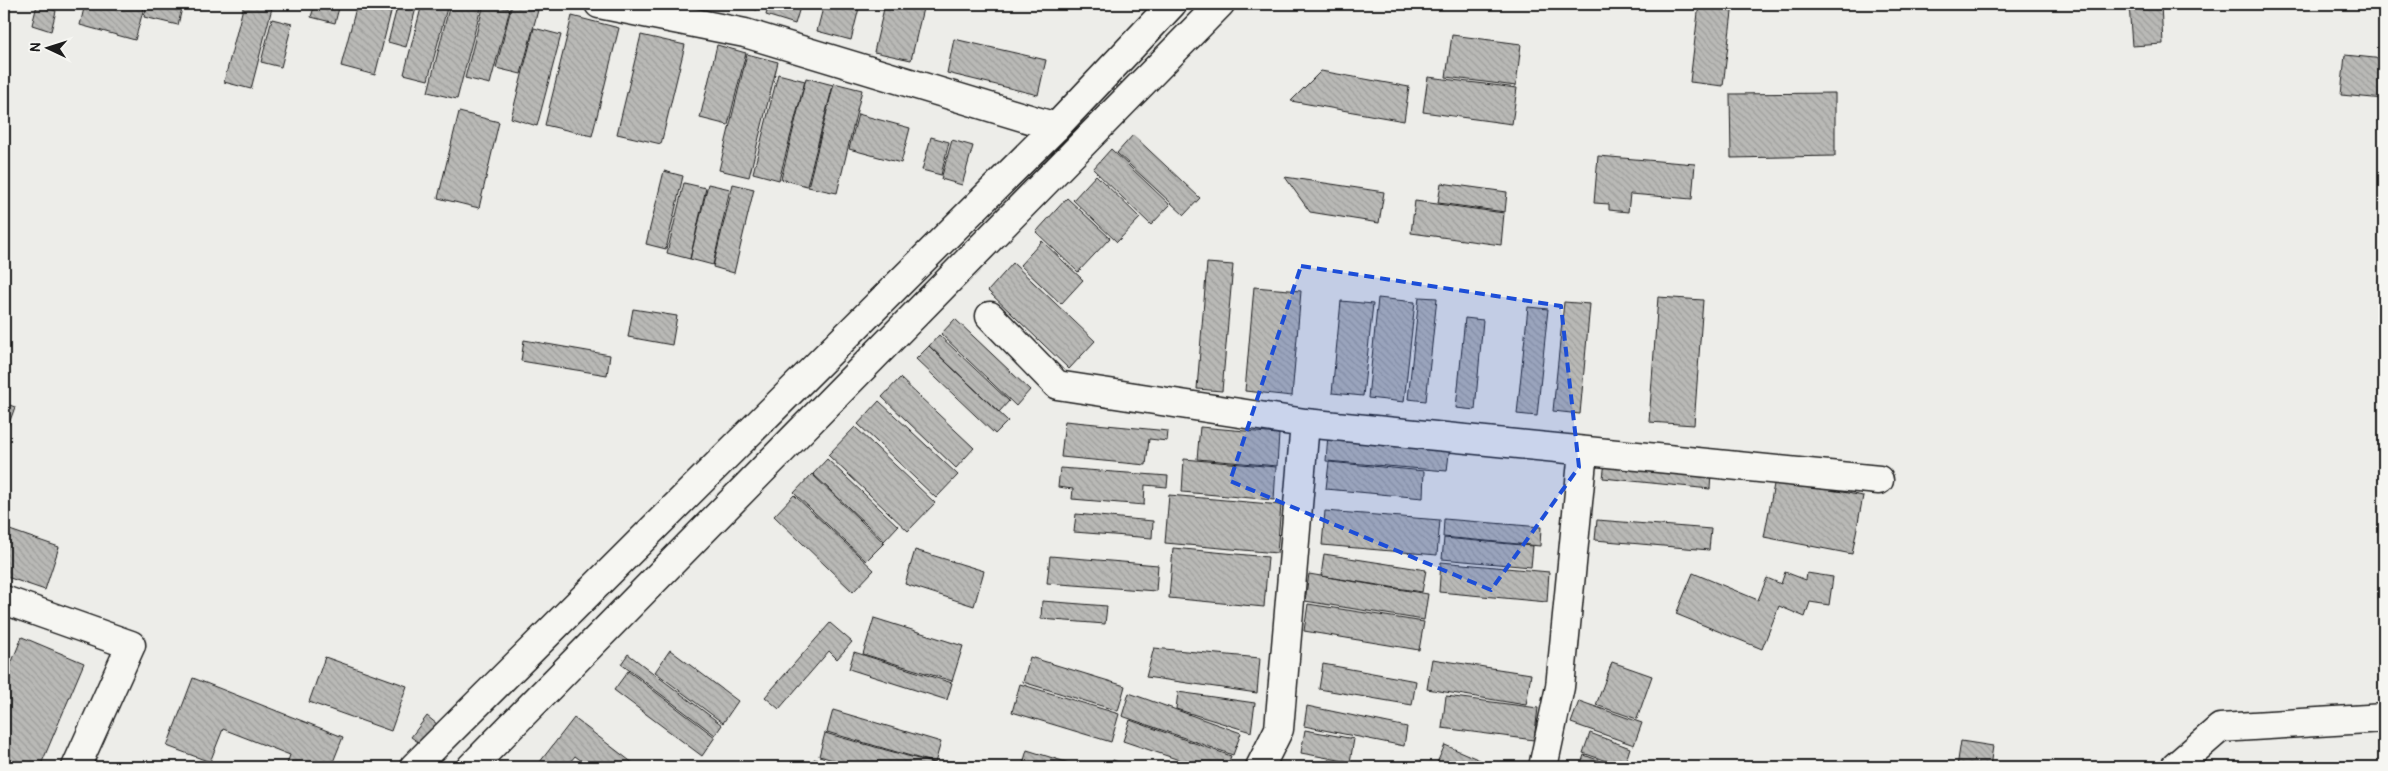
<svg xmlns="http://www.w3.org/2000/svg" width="2388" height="771" viewBox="0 0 2388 771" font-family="Pangolin,sans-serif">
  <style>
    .building { fill: url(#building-back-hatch); stroke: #1c1c1c }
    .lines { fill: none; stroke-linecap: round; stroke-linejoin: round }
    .minor-casing { stroke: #1c1c1c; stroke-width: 31 }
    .primary-casing { stroke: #1c1c1c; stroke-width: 31 }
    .minor { stroke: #f6f6f2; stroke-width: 28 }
    .primary { stroke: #f6f6f2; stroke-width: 28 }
    .marked { fill: #1d4ed8; fill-opacity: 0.2; stroke: #1d4ed8; stroke-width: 4; stroke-dasharray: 10 6; stroke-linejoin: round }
  </style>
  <defs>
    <pattern id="building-back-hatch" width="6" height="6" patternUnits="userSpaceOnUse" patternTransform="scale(1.25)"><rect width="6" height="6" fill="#b9b9b6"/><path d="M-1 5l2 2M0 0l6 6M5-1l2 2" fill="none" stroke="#9e9e9c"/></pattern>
  </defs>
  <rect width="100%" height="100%" fill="#edede9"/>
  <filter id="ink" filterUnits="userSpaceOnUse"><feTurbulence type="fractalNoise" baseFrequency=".02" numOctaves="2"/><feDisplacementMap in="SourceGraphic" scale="10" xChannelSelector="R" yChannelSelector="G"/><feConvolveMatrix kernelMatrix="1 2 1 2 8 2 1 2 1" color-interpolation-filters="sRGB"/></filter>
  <g filter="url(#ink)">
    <path class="building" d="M85,4h60l-10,36 -55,-15z
      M147,4h36l-5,21 -34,-8z
      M244,4h29l-22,85 -27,-7z
      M315,4h25l-5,19 -24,-6z
      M357,4h36l-18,71 -34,-9z
      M398,4h19l-11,43 -18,-5z
      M422,4h26l-20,76 -24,-6z
      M450,4h32l-25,95 -29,-7z
      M484,4l26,5 -20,75 -25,-6z
      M512,4l26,6 -17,64 -25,-6z
      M725,4h33l-1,6z
      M769,4h32l-6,20 -29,-9z
      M824,4h36l-9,36 -34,-9z
      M885,4h39l-13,56 -37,-8z
      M1699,4h34l-10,82 -33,-4z
      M2129,4h32l2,40 -31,2z
      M37,5l19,6 -5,20 -19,-6z
      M572,16l47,12 -27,108 -47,-11z
      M272,19l20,5 -11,43 -20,-5z
      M534,28l27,7 -24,91 -26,-8z
      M641,35l44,10 -24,99 -44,-10z
      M1452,35l69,9 -5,42 -70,-9z
      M954,39l92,21 -8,35 -91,-22z
      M717,45l29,8 -18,72 -28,-7z
      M747,54l31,8 -29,115 -30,-7z
      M2345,55l39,4v40l-43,-4z
      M1321,71l88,16 -5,34 -113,-20z
      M778,74l27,7 -26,99 -26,-7z
      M1428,77l89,11 -5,36 -89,-12z
      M806,78l27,7 -26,101 -26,-7z
      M834,83l28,7 -25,103 -29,-6z
      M1835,93v63l-104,2 -1,-64z
      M459,112l40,10 -20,86 -41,-10z
      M858,114l52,14 -9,35 -52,-14z
      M1133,135l67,63 -16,17 -67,-62z
      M931,137l18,5 -8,33 -19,-5z
      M952,140l21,6 -11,39 -21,-6z
      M1111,149l59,56 -19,20 -58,-56z
      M1598,156l97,8 -3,35 -62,-5 -2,18 -19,-2v-6l-15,-1z
      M664,171l19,5 -17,73 -20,-5z
      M1096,175l44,43 -23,24 -44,-42z
      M1285,177l99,15 -5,31 -69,-11z
      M684,183l22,5 -16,71 -23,-6z
      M1441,183l66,9 -2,20 -67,-9z
      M708,184l22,5 -17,76 -23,-6z
      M733,184l21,5 -20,84 -21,-6z
      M1067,198l43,40 -32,34 -42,-40z
      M1415,201l89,12 -3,32 -90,-12z
      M1042,241l41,39 -22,24 -41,-39z
      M1013,263l82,78 -26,28 -81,-78z
      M1207,263l26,2 -11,126 -25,-2z
      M1254,287l47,4 -9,105 -47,-5z
      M1419,297l18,1 -11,103 -18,-2z
      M1658,297l45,3 -9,125 -45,-3z
      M1378,298l37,4 -11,100 -36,-4z
      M1341,301l32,3 -10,92 -31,-3z
      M1564,302l26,2 -10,110 -27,-3z
      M1528,307l20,2 -11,107 -20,-2z
      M633,309l44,7 -5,29 -44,-8z
      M1465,318l18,2 -8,90 -19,-2z
      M955,319l75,71 -14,16 -75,-72z
      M939,335l70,66 -10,11 -70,-66z
      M524,340l86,15 -3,20 -86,-14z
      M929,346l79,75 -13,13 -79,-75z
      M900,378l74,70 -18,20 -74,-71z
      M879,401l79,74 -22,23 -78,-74z
      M4,403l11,4 -8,22 -3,-1z
      M1065,421l103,10 -1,10 -18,-2 -3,26 -85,-8z
      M855,427l80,76 -27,28 -80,-76z
      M1200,427l79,7 -2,32 -80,-7z
      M1328,434l122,11 -3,26 -121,-10z
      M827,459l71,67 -14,15 -71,-67z
      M1184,459l92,8 -2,33 -92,-8z
      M1329,462l95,9 -1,27 -97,-9z
      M1605,462l106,11 -1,16 -107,-11z
      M1060,468l108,8 -1,11 -22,-2 -1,20 -72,-6 1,-10 -15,-2z
      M812,474l72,69 -18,18 -72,-68z
      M1775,479l88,17 -11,58 -88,-17z
      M794,495l80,75 -21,22 -79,-76z
      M1169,495l112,10 -4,48 -112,-10z
      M1325,511l115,9 -3,35 -115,-10z
      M1076,514l77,7 -1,17 -78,-6z
      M1444,519l97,8 -1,19 -97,-9z
      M1597,520l114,9 -2,21 -114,-10z
      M4,528l55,19 -14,43 -41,-14z
      M1444,538l89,8 -2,21 -89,-8z
      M1173,548l95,9 -4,50 -95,-9z
      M915,550l69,21 -10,35 -69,-22z
      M1324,554l102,16 -4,22 -101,-16z
      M1050,556l108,9 -2,26 -109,-8z
      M1441,562l108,10 -2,30 -108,-10z
      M1785,572l21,8 1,-7 26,4 -4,28 -19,-3 -5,15 -26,-11 -17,43 -86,-35 17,-41 65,27 9,-22 14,6z
      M1309,574l119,20 -4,26 -119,-19z
      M1042,601l65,5 -2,18 -64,-5z
      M1308,604l116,18 -5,28 -115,-19z
      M874,618l89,28 -11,35 -89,-27z
      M830,623l22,19 -15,17 -8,-8 -50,58 -14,-12z
      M22,637l62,26 -44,104h-36v-86z
      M1154,648l106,10 -3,35 -111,-16z
      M670,650l68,51 -15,22 -68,-51z
      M854,652l98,31 -5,17 -98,-31z
      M628,654l94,71 -7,10 -94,-71z
      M325,657l82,29 -16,45 -82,-29z
      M1030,657l95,29 -7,25 -95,-29z
      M1432,659l99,15 -5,31 -99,-16z
      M1612,662l40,14 -15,43 -41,-14z
      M1323,664l93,17 -4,24 -93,-16z
      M628,671l87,66 -13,19 -88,-66z
      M193,678l150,59 -12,30h-45l4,-12 -67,-26 -13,33 -43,-16z
      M1020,684l99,30 -8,28 -99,-30z
      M1178,692l77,11 -4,29 -75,-23z
      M1129,693l112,40 -8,22 -111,-39z
      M1446,696l92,12 -4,32 -92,-12z
      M1579,701l63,22 -8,22 -63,-22z
      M1307,706l100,21 -3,19 -100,-20z
      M833,710l108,32 -6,21 -108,-31z
      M427,716l16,13 -15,20 -17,-12z
      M574,718l64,49h-48l-15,-11 -9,11h-30z
      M1130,720l101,36 -4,11h-27l-77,-26z
      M1305,730l49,9 -4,23 -49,-9z
      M825,733l108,30 -1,4h-73l-40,-11z
      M1590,733l40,15 -6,19 -41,-14z
      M1961,741l32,5 -3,21h-33z
      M1445,745l51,22h-61z
      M1027,750l55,17h-60z
      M1584,755l33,12h-37z
      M814,759l27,8h-29z
      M1113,760l19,7h-22z
      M1328,760l53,7h-54z"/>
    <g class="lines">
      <defs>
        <path id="minor" d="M599,4l146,29 311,94
          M990,316l67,69 248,38 574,57
          M4,600l127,45 -55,122
          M1260,767l19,-38 26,-306
          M1543,767l17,-80 23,-236
          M2175,767l45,-39 164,-10"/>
        <path id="primary" d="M414,767l642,-640 116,-123
          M471,767l749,-763"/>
      </defs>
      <use href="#minor" class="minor-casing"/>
      <use href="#primary" class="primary-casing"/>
      <use href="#minor" class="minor"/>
      <use href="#primary" class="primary"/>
    </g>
  </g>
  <path class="marked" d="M1301,266l260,40 18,161 -88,123 -261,-109z"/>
  <rect width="2388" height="771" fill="none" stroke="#f6f6f2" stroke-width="20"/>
  <rect x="10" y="10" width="2368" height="751" fill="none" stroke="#1c1c1c" stroke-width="2" filter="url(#ink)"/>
  <g transform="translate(48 48) rotate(274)" stroke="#f6f6f2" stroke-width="4" paint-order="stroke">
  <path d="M0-4L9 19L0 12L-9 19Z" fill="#1c1c1c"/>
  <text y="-8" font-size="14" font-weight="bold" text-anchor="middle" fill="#1c1c1c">N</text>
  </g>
</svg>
